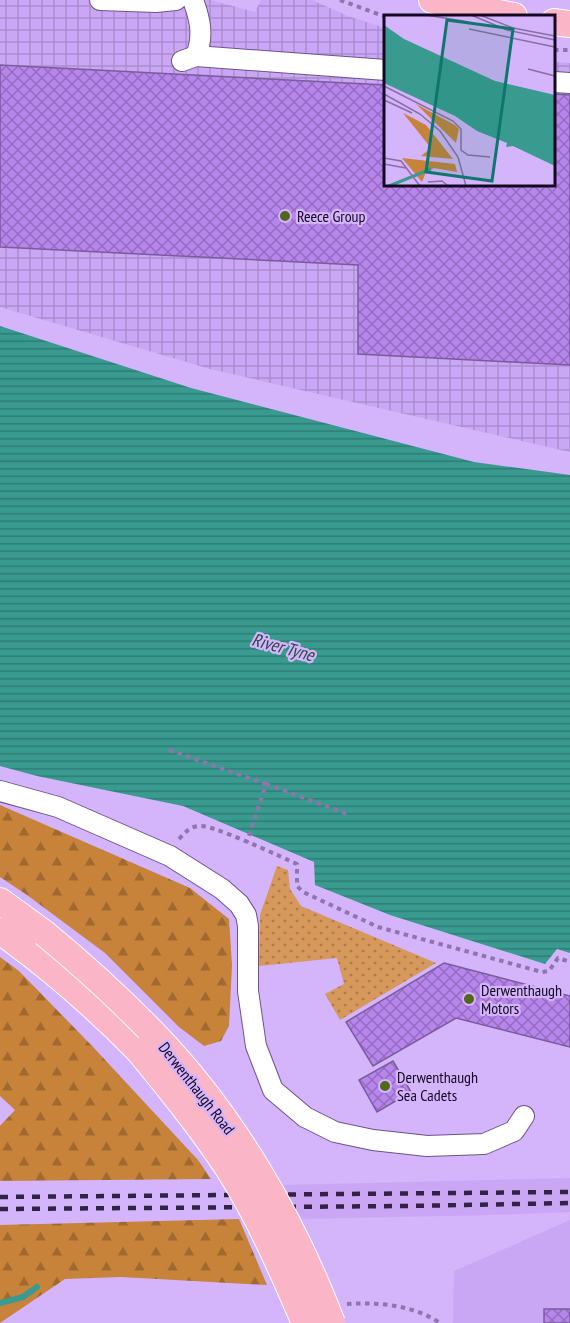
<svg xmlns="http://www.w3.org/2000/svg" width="570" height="1323" viewBox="0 0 570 1323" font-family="'PT Sans Narrow',sans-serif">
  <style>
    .built { fill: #caa7f4 }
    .industrial { fill: url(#industrial-grid) }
    .grass { fill: url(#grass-dots) }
    .forest { fill: url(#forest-firs) }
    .water { fill: url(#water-rules) }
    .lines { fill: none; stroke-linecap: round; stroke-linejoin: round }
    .stream { stroke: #399a8f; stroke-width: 6 }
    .building { fill: url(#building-cross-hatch); stroke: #7a5c9c; stroke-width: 1.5 }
    .minor-casing { stroke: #6f518f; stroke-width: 22 }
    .major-casing { stroke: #fff; stroke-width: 28 }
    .path { stroke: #8e75ab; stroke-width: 4; stroke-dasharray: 4.5 4.5; stroke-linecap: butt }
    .minor { stroke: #fff; stroke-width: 20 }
    .major { stroke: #fab5c7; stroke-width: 26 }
    .rail { stroke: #322342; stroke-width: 4.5; stroke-dasharray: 8 8; stroke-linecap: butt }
    .major-bridge-casing { stroke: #fff; stroke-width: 28; stroke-linecap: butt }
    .major-bridge { stroke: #fab5c7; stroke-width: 26 }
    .poi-dot { fill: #506817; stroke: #d4b4fa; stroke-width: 2 }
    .labels { text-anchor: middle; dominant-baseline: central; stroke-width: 4.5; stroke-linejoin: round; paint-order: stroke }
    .poi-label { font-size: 16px; fill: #140820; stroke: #d4b4fa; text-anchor: start }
    .street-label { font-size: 16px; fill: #140820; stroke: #d4b4fa }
    .water-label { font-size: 18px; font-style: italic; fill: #2c4a46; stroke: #d4b4fa }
    .inset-river { fill: none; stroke: #399a8f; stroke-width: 3 }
    .inset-road { fill: none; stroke: #876fa3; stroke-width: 1.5 }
    .view { fill: #0f766e; fill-opacity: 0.15; stroke: #0f766e; stroke-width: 3 }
    .inset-edge { fill: none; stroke: #140820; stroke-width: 3 }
  </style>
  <defs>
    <pattern id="industrial-grid" width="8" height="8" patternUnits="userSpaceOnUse" patternTransform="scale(1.5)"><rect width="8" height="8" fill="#caa7f4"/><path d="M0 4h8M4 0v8" fill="none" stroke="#ad8ed1"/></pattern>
    <pattern id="grass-dots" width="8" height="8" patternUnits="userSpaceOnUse" patternTransform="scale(1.5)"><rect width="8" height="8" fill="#d6985b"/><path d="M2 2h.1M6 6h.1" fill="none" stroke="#ac7a4b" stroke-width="1.8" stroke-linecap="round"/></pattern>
    <pattern id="forest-firs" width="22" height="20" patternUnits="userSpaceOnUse" patternTransform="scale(1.5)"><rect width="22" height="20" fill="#c7833a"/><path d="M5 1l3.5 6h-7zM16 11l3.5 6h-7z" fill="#a06930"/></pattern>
    <pattern id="water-rules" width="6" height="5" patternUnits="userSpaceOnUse" patternTransform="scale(1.5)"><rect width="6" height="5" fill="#399a8f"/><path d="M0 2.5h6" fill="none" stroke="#2f7c74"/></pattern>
    <pattern id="building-cross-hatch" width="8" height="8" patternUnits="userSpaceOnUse" patternTransform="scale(1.5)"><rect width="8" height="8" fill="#b786ec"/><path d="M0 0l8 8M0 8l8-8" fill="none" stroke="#946cbf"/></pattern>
  </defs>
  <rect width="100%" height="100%" fill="#d4b4fa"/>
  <path class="built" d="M570,1178v34l-77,3 -193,4 -16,-34z
    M570,1220v103h-117l1,-52z"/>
  <path class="industrial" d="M0,0h210l45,12 6,-12h51l36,16 37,12 1,156h168v-122l16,1v389l-360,-83 -210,-62z"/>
  <path class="grass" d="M277,866l11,4 2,19 11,17 135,57 -96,57 -15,-26 19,-10 -7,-26 -78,8 1,-51z"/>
  <path class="forest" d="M0,805l190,83 39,31 3,46 -3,61 -8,15 -17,5 -25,-19 -74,-74 -78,-58 -27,-18z
    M0,957l19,14 75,77 104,112 13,19 -211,2v-55l15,-16 -15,-14z
    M239,1219l28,66 -146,-8 -56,2 -65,44v-98z"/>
  <path class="water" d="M0,326l191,62 283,74 96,13v478l-13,-4 -12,15 -155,-49 -75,-30 -1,-23 -131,-56 -146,-30 -37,-10z"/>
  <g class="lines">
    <path class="stream" d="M0,1303l23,-6 14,-10"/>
  </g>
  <path class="building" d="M0,65l386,20v99h168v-90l16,1v270l-212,-11v-89l-358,-18z
    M444,963l126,33v51l-114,-29 -83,48 -27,-44z
    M393,1061l18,31 -34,20 -18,-32z
    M544,1309h26v14h-26z"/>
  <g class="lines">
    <defs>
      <path id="minor" d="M100,0l56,2 20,-2
        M196,56l190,14
        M182,61l14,-5c8,-21 4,-37 -3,-56
        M554,82l16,1
        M0,791l58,16 112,49 52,33 17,15 7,11 2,11v65l8,55 17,44 32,27 30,15 38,8 54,6 57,-2 30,-13 10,-15"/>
      <path id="major" d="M432,0l82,16
        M554,22l16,2
        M0,901l44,32
        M0,931c50,36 96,76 139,120"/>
    </defs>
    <use href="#minor" class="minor-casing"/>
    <use href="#major" class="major-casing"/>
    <path class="path" d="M340,0l46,17
      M554,50h16
      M169,750l97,34 -19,58
      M266,784l84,31
      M179,839c6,-6 10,-12 19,-13 12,-3 83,31 99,38v22l6,6 75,35 164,45 7,-1 9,-13 12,4
      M347,1304c32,-2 66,1 93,19"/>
    <use href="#minor" class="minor"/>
    <use href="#major" class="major"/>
    <path class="rail" d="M0,1197l570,-5
      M0,1209l409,-3 161,-3"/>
    <defs>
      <path id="major-bridge" d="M44,933c39,32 76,66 111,102 78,81 137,183 177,288
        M139,1051c31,38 62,76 89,117 31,48 54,102 77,155"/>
    </defs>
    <use href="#major-bridge" class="major-bridge-casing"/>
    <use href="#major-bridge" class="major-bridge"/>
  </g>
  <g class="poi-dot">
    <circle cx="285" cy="216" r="6"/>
    <circle cx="469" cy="999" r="6"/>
    <circle cx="385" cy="1086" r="6"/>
  </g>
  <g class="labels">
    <g class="poi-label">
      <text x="297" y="216">Reece Group</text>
      <text x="481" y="990">Derwenthaugh<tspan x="481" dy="18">Motors</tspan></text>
      <text x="397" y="1077">Derwenthaugh<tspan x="397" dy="18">Sea Cadets</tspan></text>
    </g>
    <g class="street-label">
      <text transform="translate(197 1088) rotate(52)">Derwenthaugh Road</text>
    </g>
    <g class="water-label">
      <text transform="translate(283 647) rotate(15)">River Tyne</text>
    </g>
  </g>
  <g transform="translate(384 15)">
    <rect width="171" height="171" fill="#d4b4fa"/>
    <path d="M32,89l39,21 4,4 -3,14zM19,98l23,12 27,34 -32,-3 10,-8zM18,143l53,6 2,8 -23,-4 -8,4 -4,10z" fill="#c7833a"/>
    <path d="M0,10l20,14 91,42 60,14v71l-42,-20 -7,1 1,-4 -30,-12 -22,-15 -71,-33z" fill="#399a8f"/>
    <path class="inset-river" d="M5,171l42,-17"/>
    <path class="inset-road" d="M42,0l43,7M87,0l36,15 48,10M96,0l33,13 42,8M85,14l86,18M144,54l27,7M0,71l69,35 8,8v21l7,5 22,2M0,79l36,20 20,17 18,26 8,29M0,85l28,13M0,143l17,3 19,25M0,149l22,4M44,167l14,-1 5,4"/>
    <path class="view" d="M63,5l66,9 -21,152 -66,-9z"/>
    <rect width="171" height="171" class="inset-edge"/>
  </g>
</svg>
